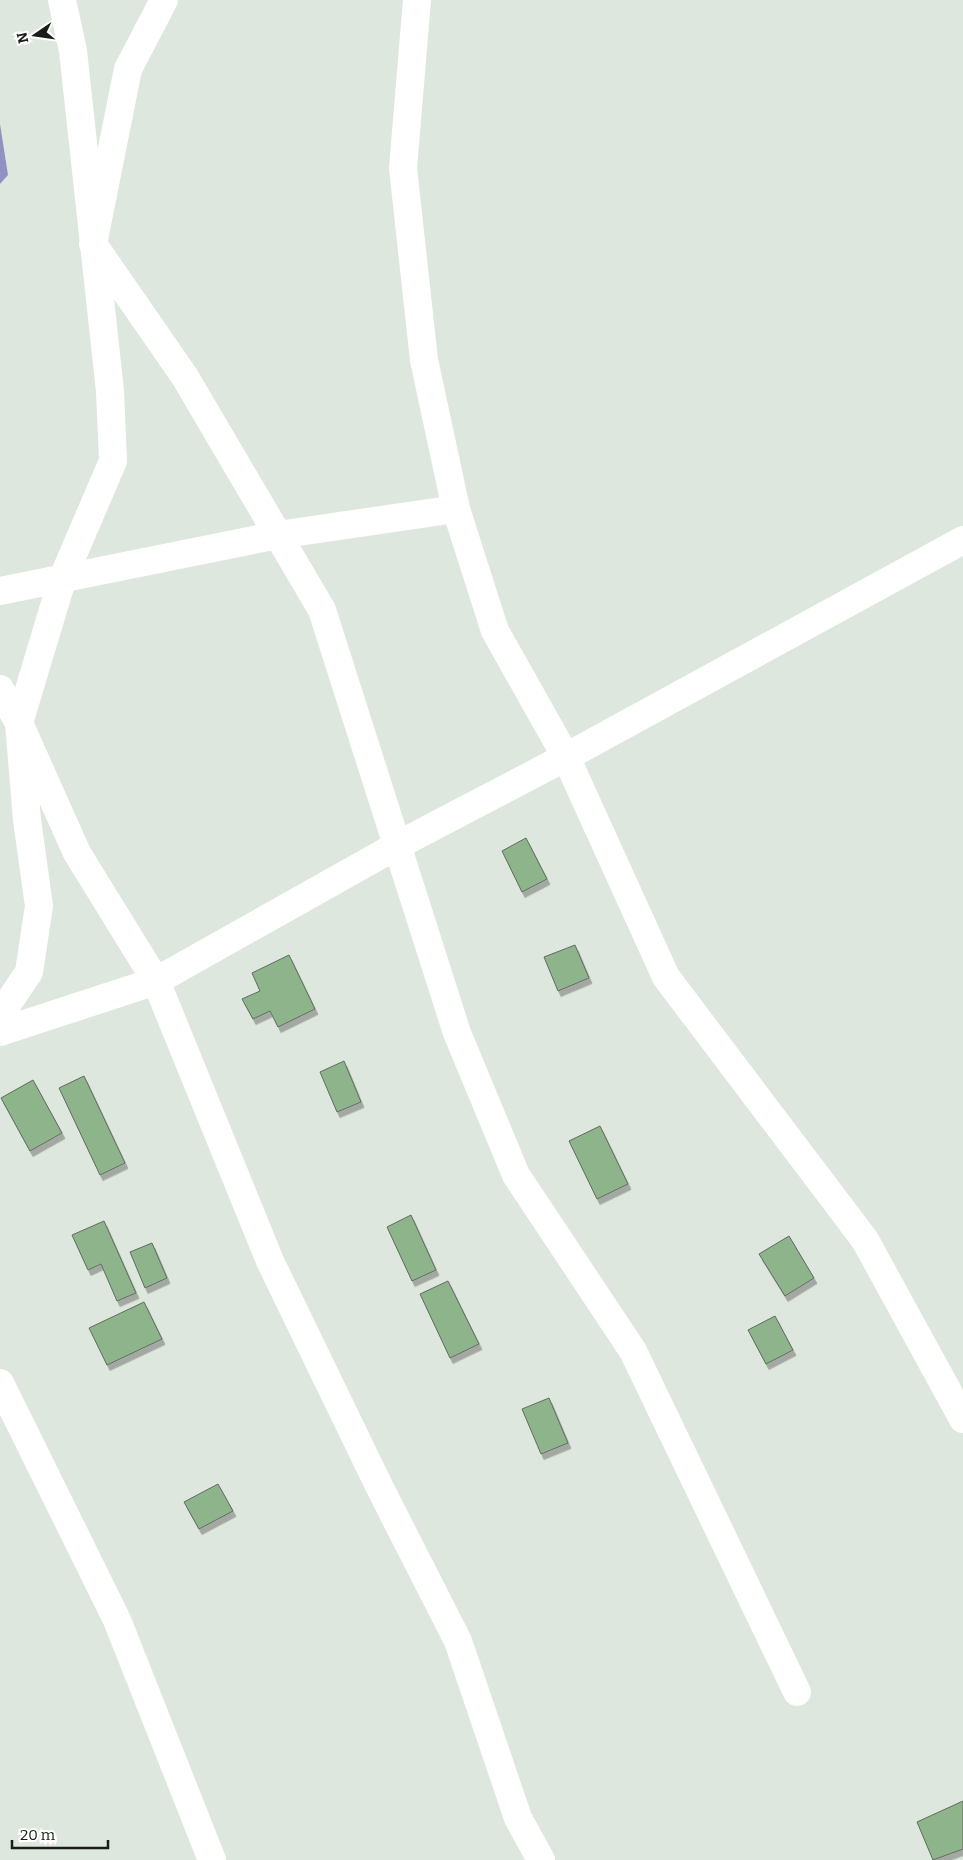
<svg xmlns="http://www.w3.org/2000/svg" width="963" height="1860" viewBox="0 0 963 1860" font-family="Bitter,serif">
  <style>
    .water { fill: #9391c3 }
    .building { fill: #8db48a; stroke: #626a62; filter: url(#shadow) }
    .lines { fill: none; stroke-linecap: round; stroke-linejoin: round }
    .street { stroke: #fff; stroke-width: 28 }
  </style>
  <defs>
    <filter id="shadow"><feDropShadow dx="3" dy="5.5" stdDeviation="0" flood-color="#0004"/></filter>
  </defs>
  <rect width="100%" height="100%" fill="#dee7dd"/>
  <path class="water" d="M0,124l8,51 -8,9z"/>
  <path class="building" d="M526,838l21,41 -25,13 -20,-41z
    M575,945l14,33 -31,13 -14,-34z
    M289,955l26,54 -37,18 -8,-16 -17,8 -11,-20 18,-8 -8,-18z
    M344,1061l17,41 -24,10 -17,-40z
    M84,1076l41,87 -25,12 -41,-87z
    M33,1080l29,53 -32,18 -29,-53z
    M600,1126l28,58 -31,15 -28,-58z
    M411,1215l25,55 -24,11 -25,-54z
    M104,1221l32,72 -19,8 -16,-37 -13,6 -16,-35z
    M789,1236l25,42 -29,18 -26,-42z
    M152,1243l15,35 -22,10 -15,-36z
    M448,1281l31,63 -29,14 -30,-64z
    M144,1302l18,37 -55,26 -18,-37z
    M775,1316l18,34 -27,14 -18,-34z
    M549,1398l19,45 -27,11 -19,-45z
    M218,1484l15,27 -34,18 -15,-27z
    M963,1801v48l-30,11 -16,-38z"/>
  <g class="lines">
    <path class="street" d="M164,0l-36,69 -35,175 92,133 137,233 135,423 59,142 117,176 164,341
      M417,0l-14,168 21,192 32,149 39,122 71,126 100,220 199,263 98,179
      M0,591l278,-56 178,-26
      M0,689l19,34 58,130 79,128 114,280 111,229 77,151 60,177 23,42
      M0,1015l29,-43 10,-66 -12,-86 -8,-97 43,-143 51,-119 -3,-70 -37,-340 -11,-51
      M0,1032l156,-51 242,-136 168,-88 397,-217
      M0,1383l117,237 95,240"/>
  </g>
  <g transform="translate(35 35) rotate(257)" stroke="#ffffff" stroke-width="4" paint-order="stroke">
  <path d="M0-4L9 19L0 12L-9 19Z" fill="#191d19"/>
  <text y="-8" font-size="14" font-weight="bold" text-anchor="middle" fill="#191d19">N</text>
  </g>
  <path d="M12 1840v8h96v-8" fill="none" stroke="#191d19" stroke-width="2.5"/>
  <text x="20" y="1840" font-size="15" fill="#191d19" stroke="#ffffff" stroke-width="4" paint-order="stroke">20 m</text>
</svg>
